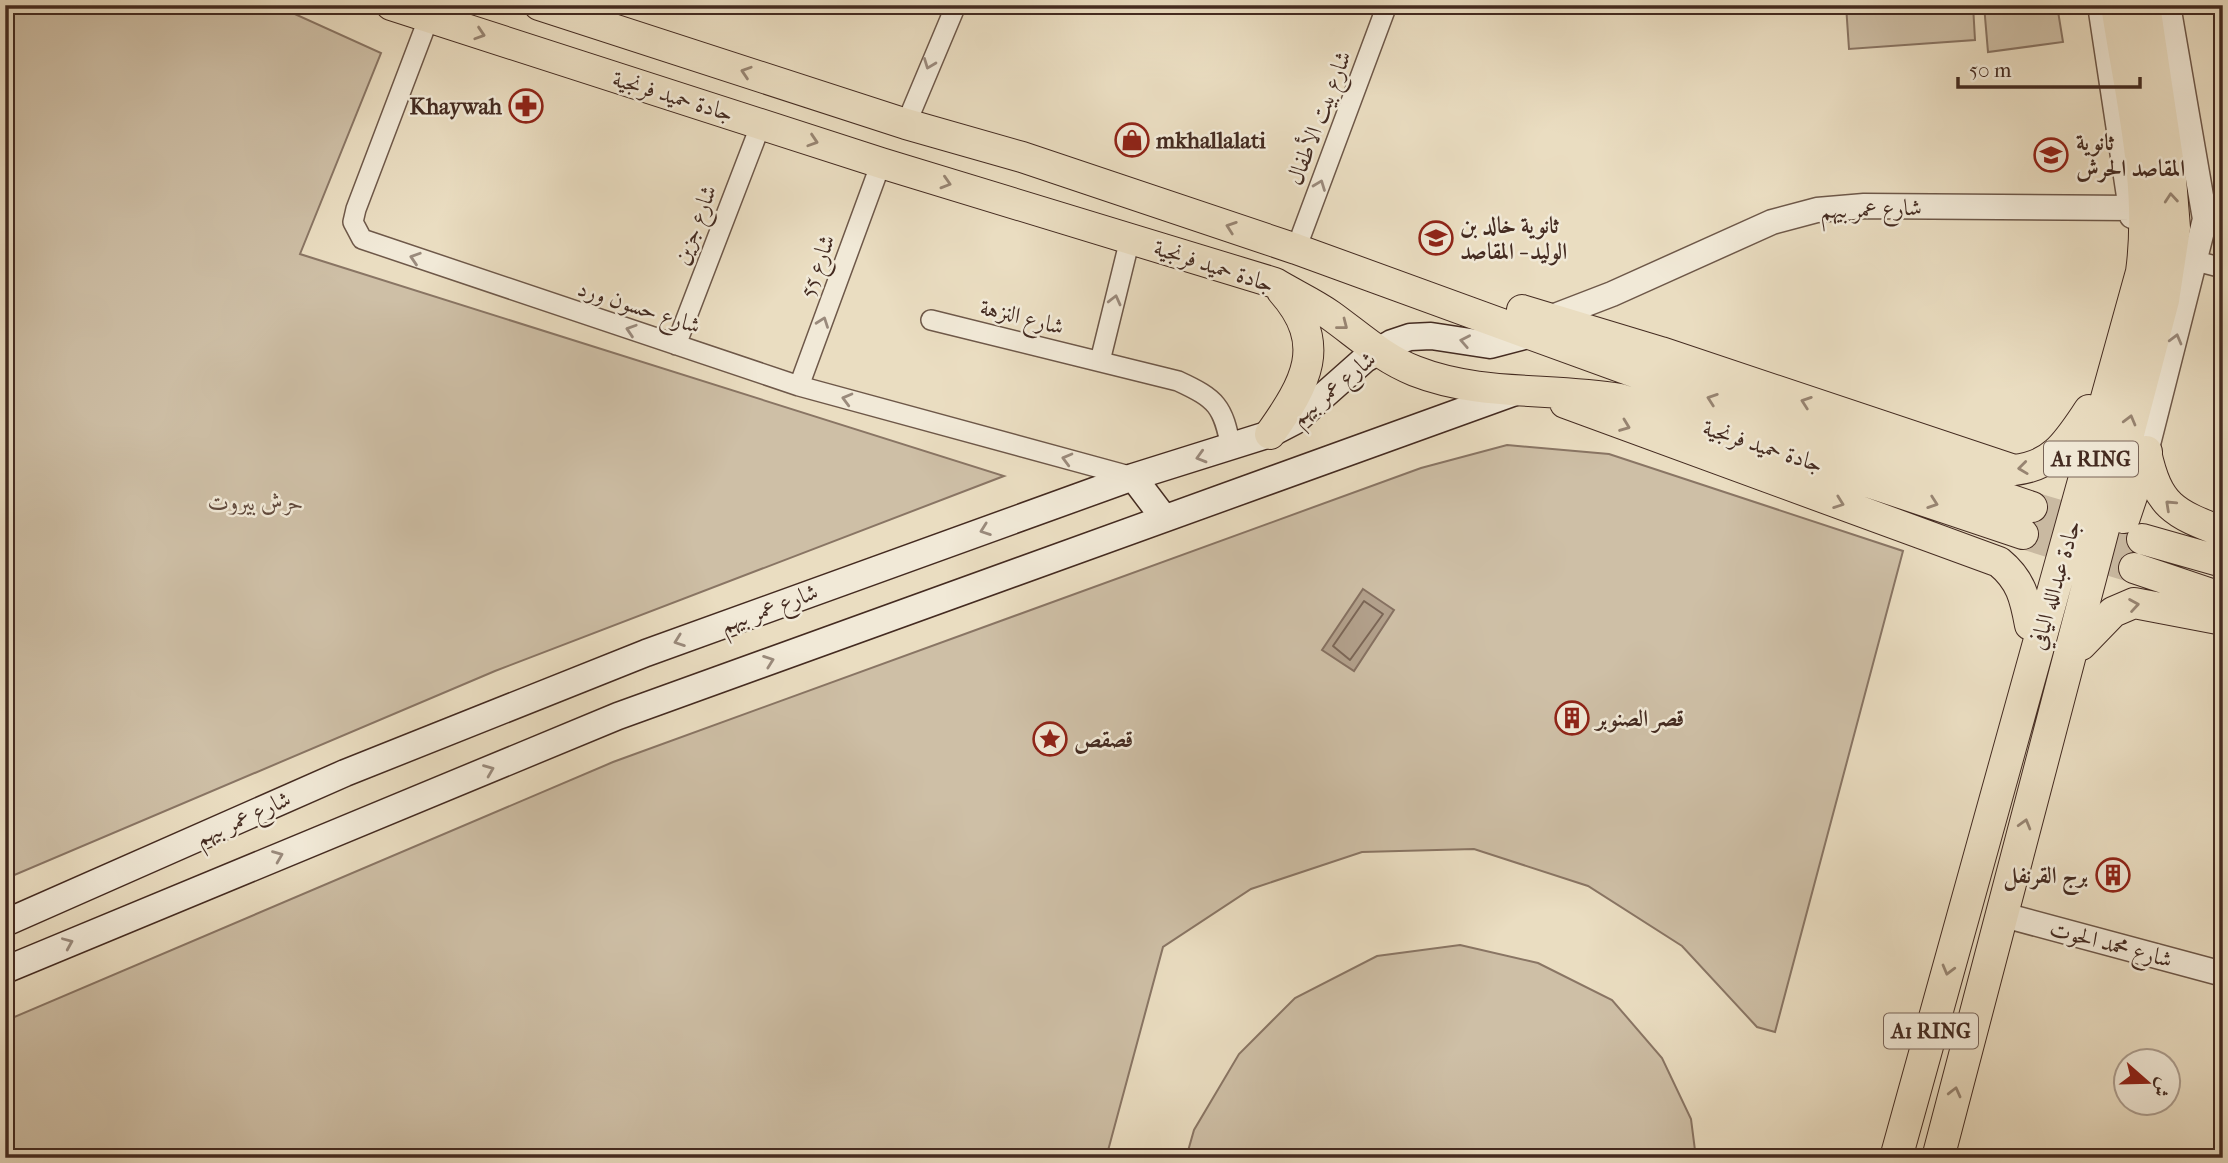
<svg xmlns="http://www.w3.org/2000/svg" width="2228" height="1163" viewBox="0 0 2228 1163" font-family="'IM FELL French Canon',Amiri,serif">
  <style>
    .green { fill: #cebfa6; stroke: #897564; stroke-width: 2 }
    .water { fill: #b2a08b; stroke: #867161; stroke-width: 2 }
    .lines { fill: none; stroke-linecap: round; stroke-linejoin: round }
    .shore { stroke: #7b6656; stroke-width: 2 }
    .primary-tunnel { stroke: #c9b9a1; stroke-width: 30; stroke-dasharray: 30 15; stroke-linecap: butt }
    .minor-casing { stroke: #6e5849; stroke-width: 22 }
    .tertiary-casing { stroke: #6e5849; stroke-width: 27 }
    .secondary-casing { stroke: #442b21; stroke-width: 29 }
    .primary-casing { stroke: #442b21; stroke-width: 32 }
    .trunk-casing { stroke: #442b21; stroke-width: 34 }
    .minor { stroke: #f1e9d7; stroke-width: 19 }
    .tertiary { stroke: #f1e9d7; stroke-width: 24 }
    .secondary { stroke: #f1e9d7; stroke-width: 26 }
    .primary { stroke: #eaddc1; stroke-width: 30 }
    .trunk { stroke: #eaddc1; stroke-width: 32 }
    .oneway { stroke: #978471 }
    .oneway2 { stroke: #9a8a7c }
    .labels { text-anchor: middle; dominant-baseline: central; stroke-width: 5; stroke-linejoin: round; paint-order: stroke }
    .shield { fill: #f1e9d7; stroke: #786458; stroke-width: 2 }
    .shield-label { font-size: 21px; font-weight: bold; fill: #442b21 }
    .street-label { font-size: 23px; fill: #442b21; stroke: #f1e9d7 }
    .poi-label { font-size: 23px; font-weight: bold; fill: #442b21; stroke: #f1e9d7; text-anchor: start }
    .park-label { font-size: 23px; font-style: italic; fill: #60493c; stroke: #f1e9d7 }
  </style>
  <rect width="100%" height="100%" fill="#eaddc1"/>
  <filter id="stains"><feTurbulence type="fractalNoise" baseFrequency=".00286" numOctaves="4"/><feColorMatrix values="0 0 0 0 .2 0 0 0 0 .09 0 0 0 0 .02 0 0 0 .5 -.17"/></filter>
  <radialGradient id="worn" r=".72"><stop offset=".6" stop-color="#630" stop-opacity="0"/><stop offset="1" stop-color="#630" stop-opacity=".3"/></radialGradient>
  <path class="green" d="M5,5h270l106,48 -81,201 704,222 -509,195 -490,208z
    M1846,5h127l2,35 -126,9z
    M1984,5h73l6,37 -75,10z
    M1507,445l102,9 294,97 -128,481 -18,-5 -75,-81 -94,-60 -114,-37 -112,3 -111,37 -88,58 -57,211h-1101v-137l608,-259 808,-294z
    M1460,945l78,18 74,37 50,58 29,61 5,39h-510l8,-28 45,-76 56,-56 82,-42z"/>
  <path class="water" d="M1363,589l31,21 -40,61 -32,-21z"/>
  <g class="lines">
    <path class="shore" d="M1364,601l19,13 -33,46 -17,-14z"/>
    <path class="primary-tunnel" d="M2032,507l110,32
      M2023,534l111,34"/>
    <defs>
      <path id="minor" d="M429,17l-73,192 -3,13 9,17 437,147 334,91
        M906,124l50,-119
        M1296,249l91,-244
        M2196,261l27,7
        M931,320l247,61c39,18 45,25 53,67
        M676,345l85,-221
        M1100,361l30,-122
        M799,386l82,-223"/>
      <path id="tertiary" d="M2100,5l32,211
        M1547,319l65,-25 160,-72 45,-12 47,-4 268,2
        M2146,452l59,-233 -37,-214
        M2000,914l223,60"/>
      <path id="secondary" d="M1133,477l31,41
        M5,923l340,-150 301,-120 487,-176 137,-43 25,-13 70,-62 27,-16 18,-6 21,-1 59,9 42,-11
        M5,970l613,-254 897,-324"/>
      <path id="primary" d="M391,5l490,158 394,120c18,11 38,20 55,32 28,20 52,43 85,56 66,26 136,16 205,28l403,135
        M539,5l367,119 116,33 274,92 349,127 387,131
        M1522,310l139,42 353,118c40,-4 54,-29 75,-60
        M1565,403l434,159c22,18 26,36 31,63
        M1270,434c36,-51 59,-90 12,-143
        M2146,452c12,54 27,61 77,80
        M2142,539l81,23
        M2134,568l89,30
        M2081,645l32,-33 21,-9 89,17"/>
      <path id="trunk" d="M2124,517l22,-65
        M1896,1158l246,-886c12,-88 -12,-180 -25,-267
        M1938,1158l225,-858 11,-72 -4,-49 -26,-174"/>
    </defs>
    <use href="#minor" class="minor-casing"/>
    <use href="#tertiary" class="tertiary-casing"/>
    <use href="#secondary" class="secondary-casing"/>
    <use href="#primary" class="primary-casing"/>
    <use href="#trunk" class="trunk-casing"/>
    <use href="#minor" class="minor"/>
    <use href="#tertiary" class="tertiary"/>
    <use href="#secondary" class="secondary"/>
    <use href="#primary" class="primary"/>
    <use href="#trunk" class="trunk"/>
  </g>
  <defs><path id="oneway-chevron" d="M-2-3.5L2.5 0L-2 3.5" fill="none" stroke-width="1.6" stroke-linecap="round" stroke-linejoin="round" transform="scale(1.75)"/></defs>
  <g class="oneway">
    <use href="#oneway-chevron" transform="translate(480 34) rotate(18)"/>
    <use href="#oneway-chevron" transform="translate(746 72) rotate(-162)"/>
    <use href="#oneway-chevron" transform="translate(813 141) rotate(18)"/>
    <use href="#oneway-chevron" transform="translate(946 183) rotate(17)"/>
    <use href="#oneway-chevron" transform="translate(2171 198) rotate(-95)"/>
    <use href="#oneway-chevron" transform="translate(1231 227) rotate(-161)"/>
    <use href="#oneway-chevron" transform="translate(1343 325) rotate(38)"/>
    <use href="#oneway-chevron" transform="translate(1712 399) rotate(-161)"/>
    <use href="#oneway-chevron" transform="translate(1806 402) rotate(-161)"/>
    <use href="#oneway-chevron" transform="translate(2130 420) rotate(-75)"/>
    <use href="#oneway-chevron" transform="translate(1625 426) rotate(21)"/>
    <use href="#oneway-chevron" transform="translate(2023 468) rotate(173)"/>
    <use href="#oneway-chevron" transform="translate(1839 503) rotate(20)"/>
    <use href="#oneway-chevron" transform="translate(1933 503) rotate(19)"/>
    <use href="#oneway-chevron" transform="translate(2170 505) rotate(-137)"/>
    <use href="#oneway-chevron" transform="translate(2134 605) rotate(-9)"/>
    <use href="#oneway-chevron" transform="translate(2025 824) rotate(-74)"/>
    <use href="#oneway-chevron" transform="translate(1948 970) rotate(105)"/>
    <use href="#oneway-chevron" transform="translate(1955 1092) rotate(-76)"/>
  </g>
  <g class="oneway2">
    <use href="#oneway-chevron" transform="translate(929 64) rotate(111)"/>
    <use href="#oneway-chevron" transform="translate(1320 185) rotate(-69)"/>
    <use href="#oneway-chevron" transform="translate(415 258) rotate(-162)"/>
    <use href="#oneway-chevron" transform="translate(1115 300) rotate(-76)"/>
    <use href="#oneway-chevron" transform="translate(823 322) rotate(-70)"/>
    <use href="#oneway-chevron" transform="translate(631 330) rotate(-162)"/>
    <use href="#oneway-chevron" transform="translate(2176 339) rotate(-75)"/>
    <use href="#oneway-chevron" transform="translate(1465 341) rotate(-169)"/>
    <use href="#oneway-chevron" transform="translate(847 399) rotate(-165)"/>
    <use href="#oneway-chevron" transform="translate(1201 457) rotate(164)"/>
    <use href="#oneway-chevron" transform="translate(1067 459) rotate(-165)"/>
    <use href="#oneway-chevron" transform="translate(985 530) rotate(160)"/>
    <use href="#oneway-chevron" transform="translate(679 641) rotate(160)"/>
    <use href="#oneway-chevron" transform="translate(769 661) rotate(-20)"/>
    <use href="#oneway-chevron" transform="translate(489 770) rotate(-22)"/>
    <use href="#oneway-chevron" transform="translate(278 856) rotate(-22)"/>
    <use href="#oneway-chevron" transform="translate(68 943) rotate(-23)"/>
  </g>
  <defs>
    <symbol id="pharmacy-ring" viewBox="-11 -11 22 22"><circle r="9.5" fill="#f1e9d7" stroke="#8f2418" stroke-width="1.5"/><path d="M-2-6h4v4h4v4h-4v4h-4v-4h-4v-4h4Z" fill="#8f2418"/></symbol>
    <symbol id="shop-ring" viewBox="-11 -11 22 22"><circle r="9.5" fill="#f1e9d7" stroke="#8f2418" stroke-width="1.5"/><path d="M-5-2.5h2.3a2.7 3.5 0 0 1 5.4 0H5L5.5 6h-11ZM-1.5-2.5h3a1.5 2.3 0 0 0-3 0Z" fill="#8f2418"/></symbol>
    <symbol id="school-ring" viewBox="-11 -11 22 22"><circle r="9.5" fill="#f1e9d7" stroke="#8f2418" stroke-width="1.5"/><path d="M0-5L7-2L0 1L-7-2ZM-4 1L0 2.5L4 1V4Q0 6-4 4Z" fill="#8f2418"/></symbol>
    <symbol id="building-ring" viewBox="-11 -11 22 22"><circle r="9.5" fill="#f1e9d7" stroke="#8f2418" stroke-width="1.5"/><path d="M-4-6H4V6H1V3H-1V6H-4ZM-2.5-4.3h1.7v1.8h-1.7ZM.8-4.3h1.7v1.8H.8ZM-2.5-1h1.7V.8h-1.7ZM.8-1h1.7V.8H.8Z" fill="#8f2418"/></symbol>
    <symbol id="sight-ring" viewBox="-11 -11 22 22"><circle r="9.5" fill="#f1e9d7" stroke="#8f2418" stroke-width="1.5"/><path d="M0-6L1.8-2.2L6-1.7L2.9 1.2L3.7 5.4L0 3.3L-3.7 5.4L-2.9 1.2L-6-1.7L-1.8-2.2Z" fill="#8f2418"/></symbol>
  </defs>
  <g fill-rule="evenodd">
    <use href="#pharmacy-ring" x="507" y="87" width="38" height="38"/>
    <use href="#shop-ring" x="1113" y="121" width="38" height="38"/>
    <use href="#school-ring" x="2032" y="136" width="38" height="38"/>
    <use href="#school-ring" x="1417" y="219" width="38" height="38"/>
    <use href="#building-ring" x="1553" y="699" width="38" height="38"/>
    <use href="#sight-ring" x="1031" y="720" width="38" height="38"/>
    <use href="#building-ring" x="2094" y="856" width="38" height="38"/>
  </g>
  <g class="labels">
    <g class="shield">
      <rect x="2044" y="441.5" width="94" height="35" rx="5"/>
      <rect x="1884" y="1013.5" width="94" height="35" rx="5"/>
    </g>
    <g class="shield-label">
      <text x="2091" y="459">A1 RING</text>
      <text x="1931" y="1031">A1 RING</text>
    </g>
    <g class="street-label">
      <text transform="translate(673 96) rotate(17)">جادة حميد فرنجية</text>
      <text transform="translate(1319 118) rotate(-69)">شارع بيت الأطفال</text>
      <text transform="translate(1871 209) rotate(-2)">شارع عمر بيهم</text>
      <text transform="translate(695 225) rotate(-69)">شارع جزين</text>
      <text transform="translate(817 266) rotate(-70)">شارع 55</text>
      <text transform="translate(1214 266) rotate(18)">جادة حميد فرنجية</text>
      <text transform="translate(639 307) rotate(18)">شارع حسون ورد</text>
      <text transform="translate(1022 317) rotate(14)">شارع النزهة</text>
      <text transform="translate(1333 388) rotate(-39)">شارع عمر بيهم</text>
      <text transform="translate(1763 446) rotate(18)">جادة حميد فرنجية</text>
      <text transform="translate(2055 585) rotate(-74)">جادة عبدالله اليافي</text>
      <text transform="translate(769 608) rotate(-20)">شارع عمر بيهم</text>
      <text transform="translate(243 818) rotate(-24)">شارع عمر بيهم</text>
      <text transform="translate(2111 944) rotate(15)">شارع محمد الحوت</text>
    </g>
    <g class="poi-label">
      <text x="502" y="106" text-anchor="end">Khaywah</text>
      <text x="1156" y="140">mkhallalati</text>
      <text x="2076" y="142">ثانوية<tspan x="2076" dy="26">المقاصد الحرش</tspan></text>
      <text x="1460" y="225">ثانوية خالد بن<tspan x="1460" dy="26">الوليد - المقاصد</tspan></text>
      <text x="1596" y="718">قصر الصنوبر</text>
      <text x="1074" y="739">قصقص</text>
      <text x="2088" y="875" text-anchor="end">برج القرنفل</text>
    </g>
    <g class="park-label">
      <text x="256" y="502">حرش بيروت</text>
    </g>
  </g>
  <rect width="2228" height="1163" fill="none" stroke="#eaddc1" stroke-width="28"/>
  <rect x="7" y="7" width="2214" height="1149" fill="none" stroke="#442b21" stroke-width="3.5"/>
  <rect x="14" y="14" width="2200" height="1135" fill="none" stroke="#442b21" stroke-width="2"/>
  <g transform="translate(2147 1082) rotate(110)"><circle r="33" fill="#f1e9d7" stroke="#ac9d8e" stroke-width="2"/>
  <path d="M0-5L12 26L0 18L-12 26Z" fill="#8f2418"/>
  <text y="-10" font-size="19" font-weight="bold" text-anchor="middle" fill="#442b21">ش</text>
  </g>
  <path d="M1958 77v10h182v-10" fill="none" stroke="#442b21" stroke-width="3.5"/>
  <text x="1969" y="77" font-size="21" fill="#442b21" stroke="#f1e9d7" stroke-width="5" paint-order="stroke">50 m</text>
  <rect width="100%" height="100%" filter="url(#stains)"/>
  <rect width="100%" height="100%" fill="url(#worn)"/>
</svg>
